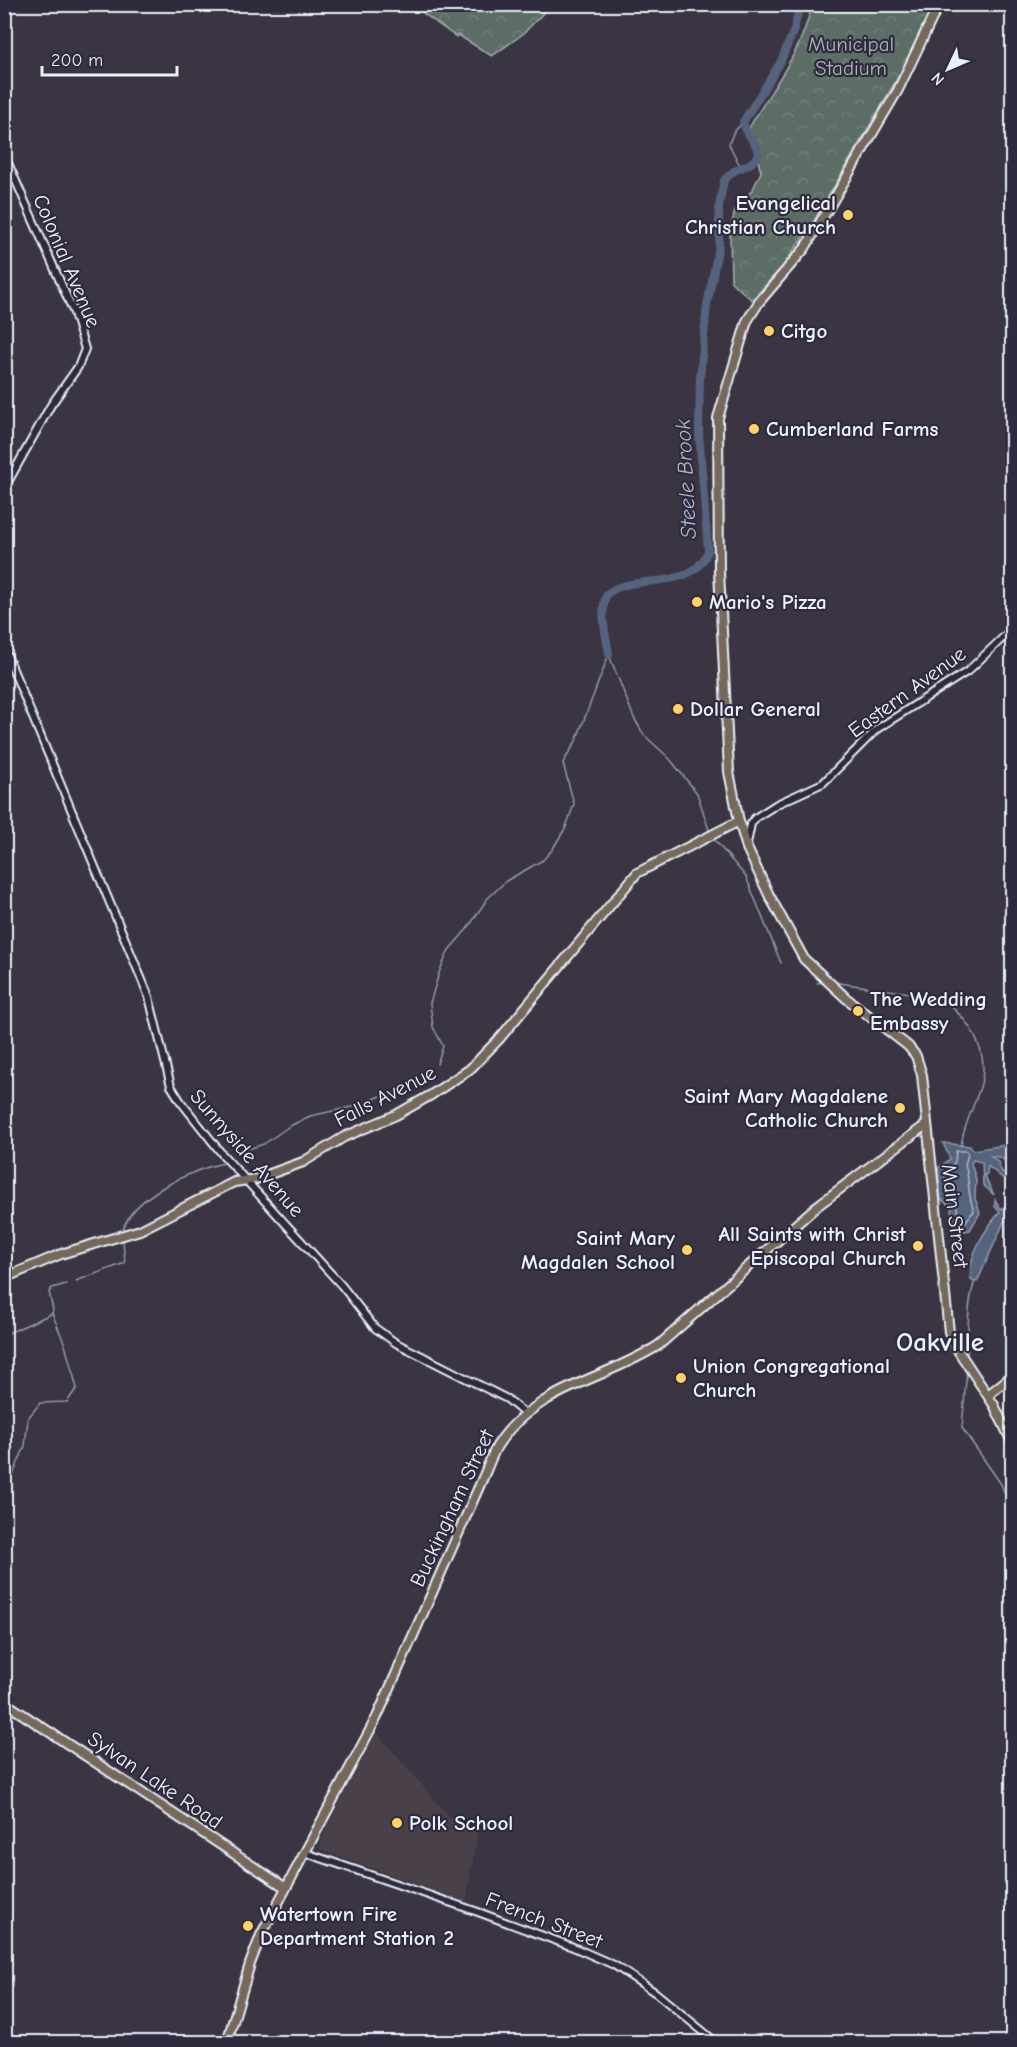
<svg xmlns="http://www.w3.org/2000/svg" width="1017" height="2047" viewBox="0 0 1017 2047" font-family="'Comic Neue',sans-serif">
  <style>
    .built { fill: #493f49 }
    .park { fill: url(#park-crowns); stroke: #a2afae; stroke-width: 1.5 }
    .water { fill: #56637f; stroke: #909caf; stroke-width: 1.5 }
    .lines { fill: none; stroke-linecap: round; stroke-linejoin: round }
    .shore { stroke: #aeb8c8; stroke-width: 1.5 }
    .stream { stroke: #909caf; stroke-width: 1.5 }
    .river { stroke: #56637f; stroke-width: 8 }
    .minor-casing { stroke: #e8f1f8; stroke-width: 10 }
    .major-casing { stroke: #e8f1f8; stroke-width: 12 }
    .minor { stroke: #2f2a3d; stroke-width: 6 }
    .major { stroke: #76695c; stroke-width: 8 }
    .poi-dot { fill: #ffd166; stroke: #2f2a3d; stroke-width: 2 }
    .labels { text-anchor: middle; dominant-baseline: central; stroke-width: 4.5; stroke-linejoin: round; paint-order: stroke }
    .park-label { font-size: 21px; fill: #a9b6b6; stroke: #2f2a3d }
    .poi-label { font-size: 21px; font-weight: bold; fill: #e8f1f8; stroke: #2f2a3d; text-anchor: start }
    .street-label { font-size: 21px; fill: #e8f1f8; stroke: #2f2a3d }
    .water-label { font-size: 22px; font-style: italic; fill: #aeb8c8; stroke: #2f2a3d }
    .district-label { font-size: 27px; font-weight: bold; fill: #e8f1f8; stroke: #2f2a3d }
  </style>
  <defs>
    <pattern id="park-crowns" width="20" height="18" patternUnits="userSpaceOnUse" patternTransform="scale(1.5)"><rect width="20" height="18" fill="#5c6d65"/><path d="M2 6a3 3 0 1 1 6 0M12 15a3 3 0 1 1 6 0" fill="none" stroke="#73827c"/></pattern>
  </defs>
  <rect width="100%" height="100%" fill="#3b3442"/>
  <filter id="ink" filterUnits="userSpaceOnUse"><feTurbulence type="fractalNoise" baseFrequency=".0167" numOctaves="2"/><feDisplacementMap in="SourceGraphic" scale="12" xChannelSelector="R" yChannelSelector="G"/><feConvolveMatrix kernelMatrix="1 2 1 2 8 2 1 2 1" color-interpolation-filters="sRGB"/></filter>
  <g filter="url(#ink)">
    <path class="built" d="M376,1732l74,85 28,13 -12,72 -147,-53 3,-12z"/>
    <path class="park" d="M412,5h139l-28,29 -31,22 -34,-21 -2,2z
      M812,5h120l-28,62 -90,154 -32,46 -30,33 -21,-18 -1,-50 5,-22 18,-21 8,-17 -12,-44c25,-44 51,-72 63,-123z"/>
    <path class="water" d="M943,1143l27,3 3,4 39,-6v27l-10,-13 -11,-2 9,8 -2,2 9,12 -1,3 -18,-15 -1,8 -3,1 10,20 -11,-10 -1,-23 -9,-2 -2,3 5,17 -1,18 5,15 -10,17 -5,1 -13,-13 -1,-11 -10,-8 -3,-31 12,-9z
      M995,1200l6,9 11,-7v17l-8,3 -27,60 -6,-2c-4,-23 14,-51 29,-68l-5,-5z"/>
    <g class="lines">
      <path class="shore" d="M956,1151h10l2,4 -3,9c5,16 2,31 9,47l-9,11 -6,-5 -3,-13 -9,-9 -2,-22 10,-11z"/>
      <path class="stream" d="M741,168l-12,-24 4,-11 10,-11
        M609,655l25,63 10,17 25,23 28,35 13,40
        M712,837l34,40 35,86
        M832,982l106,15c29,18 52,52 43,87 -6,21 -18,42 -20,62
        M817,983l8,-1
        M437,1064l6,-18 -10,-19 -3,-24 10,-33 9,-20 19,-22 19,-29 19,-18 37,-21 9,-10 14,-23 8,-23 -11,-41 13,-22 33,-87
        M248,1149l16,-5 24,-17 22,-11 46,-10 25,-10
        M1009,1219c-4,9 -5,27 3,33
        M123,1230c8,-33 71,-62 102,-67
        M76,1281l49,-18 -2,-21
        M4,1335l47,-21
        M967,1358c2,-28 -1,-51 8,-78
        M967,1369l-5,59 39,56 11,28
        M4,1484l9,-9 12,-29 3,-28 12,-15 27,-1 10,-14 -12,-43 -13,-32 1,-3 -4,-18 3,-4 14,-4"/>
      <path class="river" d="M609,654c-3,-18 -10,-43 -2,-60 26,-23 84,1 101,-43l-9,-118 1,-56 7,-72 12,-60v-39l5,-26 10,-9 16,-7 9,-9c-3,-14 -13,-19 -16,-33l37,-59 14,-33 6,-26"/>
      <defs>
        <path id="minor" d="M4,154l70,159 11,36 -7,18 -27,38 -47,84
          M4,648l145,349 22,89 10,16 41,52 120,132 33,42 21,15 111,56 18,15
          M747,844l4,-20 4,-6 22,-14 46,-21 54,-54 91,-58 44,-42
          M306,1853l172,59 95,35 41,18 42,28 60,49"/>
        <path id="major" d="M939,4l-41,86 -93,158 -46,54 -12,19 -29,97 1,153 10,201 10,49 8,27 22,47 35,64 42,39 62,48 8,10 6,19 27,257 10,20 35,53 18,37
          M4,1278l57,-24 79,-24 94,-48 22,-3 47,-17 41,-25 52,-22 35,-20 39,-26 30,-31 137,-165 102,-52
          M988,1395l24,-19
          M4,1702l282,186
          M227,2042l23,-78 11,-29 116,-218 105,-237c5,-11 9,-23 15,-34 36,-58 108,-66 162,-101l158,-139 110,-82"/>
      </defs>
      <use href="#minor" class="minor-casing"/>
      <use href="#major" class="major-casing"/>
      <use href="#minor" class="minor"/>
      <use href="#major" class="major"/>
    </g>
  </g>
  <g class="poi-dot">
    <circle cx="848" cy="215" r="6"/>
    <circle cx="769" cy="331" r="6"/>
    <circle cx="754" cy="429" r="6"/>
    <circle cx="697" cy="602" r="6"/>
    <circle cx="678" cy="709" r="6"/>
    <circle cx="858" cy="1011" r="6"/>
    <circle cx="900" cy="1108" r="6"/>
    <circle cx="918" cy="1246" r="6"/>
    <circle cx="687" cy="1250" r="6"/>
    <circle cx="681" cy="1378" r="6"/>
    <circle cx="397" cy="1823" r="6"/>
    <circle cx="248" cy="1926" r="6"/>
  </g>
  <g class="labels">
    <g class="park-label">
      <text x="851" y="44">Municipal<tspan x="851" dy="24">Stadium</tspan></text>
    </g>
    <g class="poi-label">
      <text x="836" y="203" text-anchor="end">Evangelical<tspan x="836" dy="24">Christian Church</tspan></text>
      <text x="781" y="331">Citgo</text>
      <text x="766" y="429">Cumberland Farms</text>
      <text x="709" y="602">Mario's Pizza</text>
      <text x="690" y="709">Dollar General</text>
      <text x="870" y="999">The Wedding<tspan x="870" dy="24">Embassy</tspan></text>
      <text x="888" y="1096" text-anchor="end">Saint Mary Magdalene<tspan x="888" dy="24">Catholic Church</tspan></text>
      <text x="906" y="1234" text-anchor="end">All Saints with Christ<tspan x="906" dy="24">Episcopal Church</tspan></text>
      <text x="675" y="1238" text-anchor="end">Saint Mary<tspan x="675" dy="24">Magdalen School</tspan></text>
      <text x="693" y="1366">Union Congregational<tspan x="693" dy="24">Church</tspan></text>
      <text x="409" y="1823">Polk School</text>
      <text x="260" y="1914">Watertown Fire<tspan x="260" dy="24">Department Station 2</tspan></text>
    </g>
    <g class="street-label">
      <text transform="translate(67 261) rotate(67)">Colonial Avenue</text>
      <text transform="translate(907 692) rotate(-36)">Eastern Avenue</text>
      <text transform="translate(385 1096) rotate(-27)">Falls Avenue</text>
      <text transform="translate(247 1153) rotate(49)">Sunnyside Avenue</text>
      <text transform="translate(955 1216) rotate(83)">Main Street</text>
      <text transform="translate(452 1508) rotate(-65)">Buckingham Street</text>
      <text transform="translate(155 1780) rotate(34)">Sylvan Lake Road</text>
      <text transform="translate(544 1920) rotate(21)">French Street</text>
    </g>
    <g class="water-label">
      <text transform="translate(686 479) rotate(-93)">Steele Brook</text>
    </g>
    <g class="district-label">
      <text x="940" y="1342">Oakville</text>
    </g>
  </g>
  <rect width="1017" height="2047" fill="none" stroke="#2f2a3d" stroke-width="24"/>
  <rect x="12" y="12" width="993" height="2023" fill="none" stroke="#e8f1f8" stroke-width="2" filter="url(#ink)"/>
  <g transform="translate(948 69) rotate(226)" stroke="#2f2a3d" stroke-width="4.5" paint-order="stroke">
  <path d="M0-4.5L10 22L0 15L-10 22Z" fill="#e8f1f8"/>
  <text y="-9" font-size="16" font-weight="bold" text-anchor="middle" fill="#e8f1f8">N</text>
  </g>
  <path d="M42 66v9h135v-9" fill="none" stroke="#e8f1f8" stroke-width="3"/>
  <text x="51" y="66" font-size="18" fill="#e8f1f8" stroke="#2f2a3d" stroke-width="4.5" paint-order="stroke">200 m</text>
</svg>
